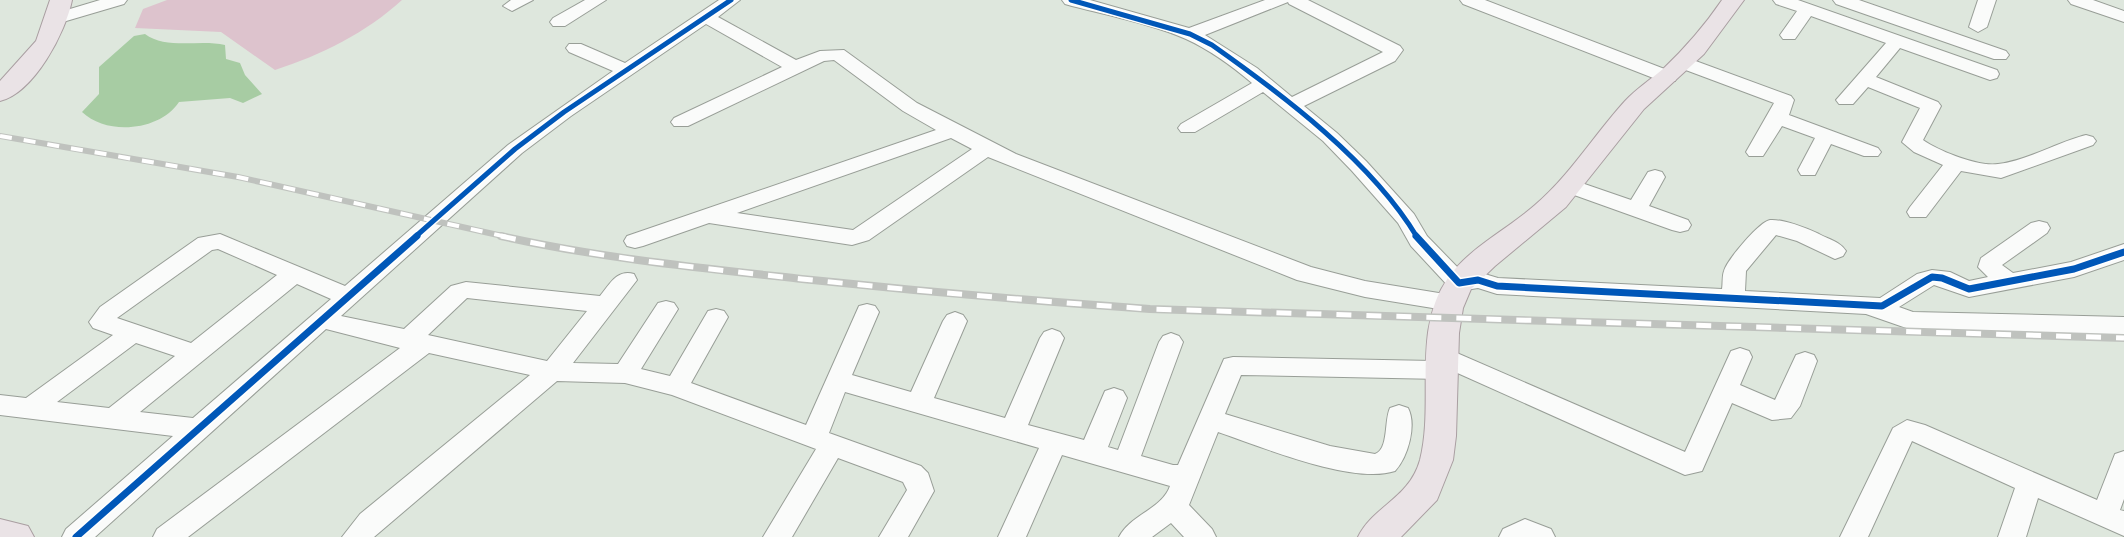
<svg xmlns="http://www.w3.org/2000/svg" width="2124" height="537" viewBox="0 0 2124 537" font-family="Lato,sans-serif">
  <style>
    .green { fill: #ddc3cd }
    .water { fill: #a7cca3 }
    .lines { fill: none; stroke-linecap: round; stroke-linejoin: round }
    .minor-casing { stroke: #989e97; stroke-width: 2 }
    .major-casing { stroke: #a99ea1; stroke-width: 2 }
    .minor { fill: #fafbfa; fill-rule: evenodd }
    .major { fill: #eae3e6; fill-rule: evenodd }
    .rail-far1-casing { stroke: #bfc2be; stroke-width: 6 }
    .rail-casing { stroke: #bfc2be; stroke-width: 8 }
    .rail-far1 { stroke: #fff; stroke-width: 4; stroke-dasharray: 12; stroke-linecap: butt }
    .rail { stroke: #fff; stroke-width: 5; stroke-dasharray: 15; stroke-linecap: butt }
    .cycleway-far1-casing { stroke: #fff; stroke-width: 8 }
    .cycleway-casing { stroke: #fff; stroke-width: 10 }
    .cycleway-far1 { stroke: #0057b8; stroke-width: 5 }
    .cycleway { stroke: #0057b8; stroke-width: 7 }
  </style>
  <rect width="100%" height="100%" fill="#dee7dd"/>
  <path class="green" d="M167,0h235c-36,33 -81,55 -127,70l-54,-38 -86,-4 8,-19z"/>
  <path class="water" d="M145,34c21,16 56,5 80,11l1,14 14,4 5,12 17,19 -19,9 -13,-5 -51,4c-19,29 -72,34 -97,10l17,-18v-27l35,-31z"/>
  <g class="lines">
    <defs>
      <path id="minor" d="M100,0h27l-3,4 -68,20 -9,-5 3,-4z
        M511,0h22l-21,11 -9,-5z
        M585,0h21l-41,26h-12l-3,-4 3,-4z
        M719,0h21l-22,17 78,43 24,-9 24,-1 73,53 99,51 295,113 54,14 86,14 8,2 4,6 -4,6 -8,2 -86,-14 -68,-17 -309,-123 -119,83 -17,5 -143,-22 -66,23 -8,2 -8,-2 -3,-5 3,-5 309,-106 -33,-19 -69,-51 -10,1 -136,65h-14l-3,-4 3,-4 108,-51 -76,-43 -135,92 -49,37 -181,163 63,13 47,-43 15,-4 134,14c10,-12 17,-27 34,-22l3,6 -64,83 45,1 40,-61 8,-2 8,2 4,6 -37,60 29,7 38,-65 8,-2 8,2 4,6 -37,66 115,42 53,-119 8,-2 8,2 4,6 -27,63 59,17 32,-71 4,-6 8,-3 8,3 4,6 -33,77 71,20 35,-80 4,-6 8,-3 8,3 4,6 -36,87 56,15 21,-49 9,-3 9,3 4,7 -19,49 10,3 41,-108 4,-6 8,-3 8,3 4,6 -42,114 32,9h5l46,-106 9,-2 200,4 -2,-5 3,-6 9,-3 242,105 46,-101 9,-3 9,3 3,6 -12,28 35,15 21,-45 9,-3 9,3 3,6 -17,45 -9,12 -19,2 -40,-17 -30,68 -17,4 -232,-104 -3,6 -9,2 -200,-4 -16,39 105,32 45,8c14,-5 9,-34 15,-46l9,-3 9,3c9,17 0,49 -13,63 -42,14 -133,-24 -177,-39l-29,73 23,24 4,8h-32l-13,-14 -19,14h-33c11,-22 43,-28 51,-51l-108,-31 -36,82h-28l41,-89 -194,-56 -16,41 92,33 7,7 6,18 -26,46h-29l28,-47 -4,-8 -65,-24 -46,79h-29l53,-88 -144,-54 -47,-12 -68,-2 -183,156h-32l18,-23 170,-139 -101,-22 -241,184h-35l4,-8 243,-181 -74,-19 -231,208h-33l4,-8 107,-93 -173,-21v-20l26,3 87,-63 -20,-7 -4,-6 11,-15 98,-69 22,-4 125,52 163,-141 105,-74 -44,-19 -3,-4 3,-4h12l44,19zM951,138l21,11 -119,81 -116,-17zM218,249l59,26 -86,68 -74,-25 95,-68zM297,284l34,15 -138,119 -53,-6zM467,298l120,13 -40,50 -119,-26zM136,343l39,13 -66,52 -52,-6z
        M1062,0h28l99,28 76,-28h43l92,46 3,4 -8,11 -91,45 33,27 29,28 48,53 13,22 37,38 14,-2 20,6 224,11c1,-5 0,-13 2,-18 3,-11 35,-49 46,-51 13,-1 37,8 49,14 9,5 22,8 27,17l-3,5 -8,3 -38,-18 -21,-6 -30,36 -1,20 135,7 37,-24 15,-4 18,2 19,9 19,-4 -10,-10 3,-9 50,-35 8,-2 8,2 3,5 -3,5 -45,32 11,8 58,-11 53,-18v16l-50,17 -105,20 -35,-12 -35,22 14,5 211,5v18l-212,-5 -46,-16 -369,-20 -19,-6 -19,3 -8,-2 -40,-43 -13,-23 -46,-52 -29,-30 -60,-49 -68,40h-14l-3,-4 3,-4 71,-41c-20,-17 -42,-33 -66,-44 -33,-15 -85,-25 -121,-35zM1288,2l1,2 94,48 -91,45 -35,-29 -52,-33z
        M1460,0h25l190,73 2,4 -2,4h-14l-198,-77z
        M1773,0h25l199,70 2,4 -2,4 -7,2 -90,-32 -24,29 62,25 3,4 -18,34c16,11 55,27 75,24 28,-3 60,-22 88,-29l7,2 3,4 -3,4 -92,33 -40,-7 -35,46h-16l-3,-5 3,-5 33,-42 -29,-13 -12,-10 18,-34 -52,-21 -15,17h-14l-3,-4 50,-57 -75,-27 -16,23h-12l-3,-4 17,-24 -21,-7z
        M1833,0h26l147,51 3,4 -3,4h-12l-158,-55z
        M1978,0h18l-9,27 -9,5 -9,-5z
        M2068,0h25l31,11v11l-53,-18z
        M1682,56l109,40 3,4 -5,15 89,33 3,4 -3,4h-14l-33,-12 -16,31h-14l-3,-5 17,-32 -33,-12 -19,30h-14l-3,-4 28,-49 -99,-37 -2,-4z
        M1655,170l7,2 3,5 -16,29 39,14 3,5 -3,5 -8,2 -8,-2 -109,-39 -3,-5 3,-5 7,-2 61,21 17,-28z
        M1907,420l18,5 172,75 18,-46 9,-3v48l-4,11 4,1v25l-86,-38 -12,39h-28l17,-49 -103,-47 -44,96h-28l53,-109z
        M1525,519l26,10 4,8h-56l4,-8z"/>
      <path id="major" d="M50,0h22c-6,32 -38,93 -72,101v-20l36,-40z
        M1722,0h22l-40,54 -60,55 -78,98 -71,59 -24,23 -8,19 -4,25 -3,103 -3,24 -16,40 -36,37h-43c15,-31 51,-38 62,-77 15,-59 -9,-129 28,-182 22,-31 60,-49 87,-73 35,-30 59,-70 90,-104 11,-12 25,-21 38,-32 22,-21 42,-44 59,-69z
        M0,519l28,7 6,11h-34z"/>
    </defs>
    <use href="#minor" class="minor-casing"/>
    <use href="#major" class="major-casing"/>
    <use href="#minor" class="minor"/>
    <use href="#major" class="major"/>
    <defs>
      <path id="rail-far1" d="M0,136l238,41 269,60"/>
      <path id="rail" d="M501,236c98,22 200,32 301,43 116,12 232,22 348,30l974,29"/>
    </defs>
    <use href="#rail-far1" class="rail-far1-casing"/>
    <use href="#rail" class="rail-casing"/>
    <use href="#rail-far1" class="rail-far1"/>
    <use href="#rail" class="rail"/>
    <defs>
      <path id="cycleway-far1" d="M1071,0l119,34 22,11c71,50 160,117 205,192
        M415,237l100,-88 49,-37 167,-112"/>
      <path id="cycleway" d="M1416,236l43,47 19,-3 19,6 385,20 50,-29 10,1 27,11 105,-20 50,-17
        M76,537l341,-301"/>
    </defs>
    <use href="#cycleway-far1" class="cycleway-far1-casing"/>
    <use href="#cycleway" class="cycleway-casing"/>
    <use href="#cycleway-far1" class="cycleway-far1"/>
    <use href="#cycleway" class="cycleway"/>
  </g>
</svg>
